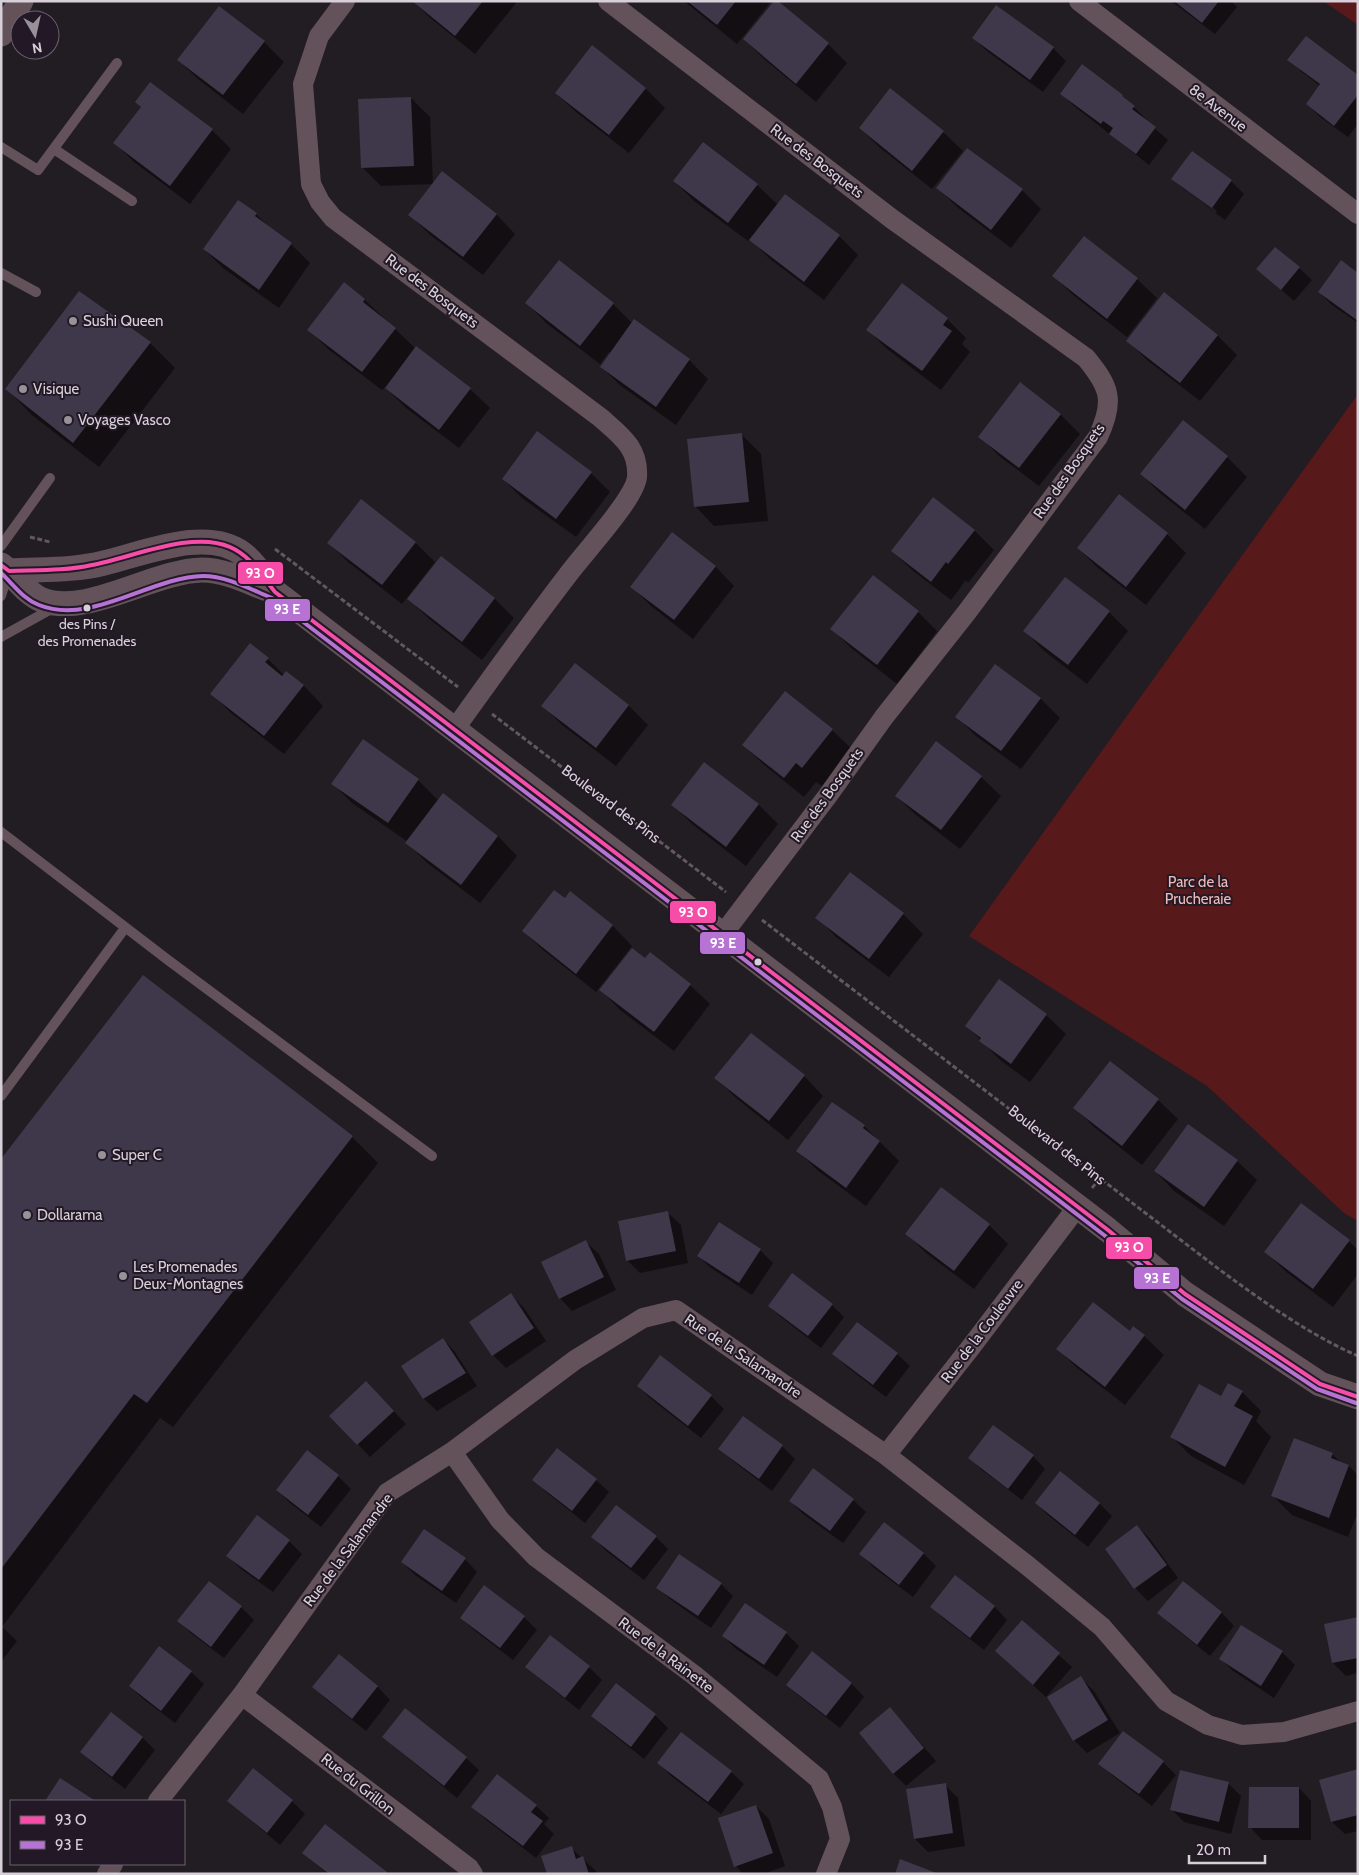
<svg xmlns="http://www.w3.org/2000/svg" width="1359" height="1875" viewBox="0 0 1359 1875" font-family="Cabin,sans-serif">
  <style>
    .green { fill: #58191b }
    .shadow { fill: #0007; fill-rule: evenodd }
    .building { fill: #3e384a }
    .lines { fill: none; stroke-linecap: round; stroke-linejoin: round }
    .path { stroke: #63585e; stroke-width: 3; stroke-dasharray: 5 2.5; stroke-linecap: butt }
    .service { stroke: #63525a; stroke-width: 10 }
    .minor { stroke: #63525a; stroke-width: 20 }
    .tertiary { stroke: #63525a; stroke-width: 25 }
    .bus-1-casing { stroke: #231926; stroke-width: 8 }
    .bus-2-casing { stroke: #231926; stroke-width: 8 }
    .bus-1 { stroke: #f54da8; stroke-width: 4 }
    .bus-2 { stroke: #b673d3; stroke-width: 4 }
    .poi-dot { fill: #989199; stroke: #231926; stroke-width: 2 }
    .bus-dot { fill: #d8d0d9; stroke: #231926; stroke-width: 2 }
    .labels { text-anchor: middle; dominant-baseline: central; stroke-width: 4; stroke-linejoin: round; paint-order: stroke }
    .bus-label { font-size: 14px; fill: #d8d0d9; stroke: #231926 }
    .street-label { font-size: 15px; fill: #d8d0d9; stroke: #231926 }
    .poi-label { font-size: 15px; fill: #d8d0d9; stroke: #231926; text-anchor: start }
    .park-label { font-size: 15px; fill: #efbab6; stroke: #231926 }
    .line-badge { stroke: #231926; stroke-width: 2 }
    .badge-label { font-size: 14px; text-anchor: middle; font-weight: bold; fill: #fff }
  </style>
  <rect width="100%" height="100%" fill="#221c23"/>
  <path class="green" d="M1323,1h35v24z
    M1358,394v827l-14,-8 -137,-127 -238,-150z"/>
  <path class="shadow" d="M413,1h101l2,2 -41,51 -46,-37z
    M684,1h83l2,3 -32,40z
    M1171,1h60l6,6 -22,27z
    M219,7l45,35 20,20 -41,52 -45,-35 -20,-19z
    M997,7l56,41 13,13 -23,31 -56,-41 -13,-13z
    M744,39l84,5 19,19 -31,39 -52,-43z
    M592,47l54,42 19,19 -36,45 -53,-41 -20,-19z
    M1289,59l69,18v47l-10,13 -28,-20 -13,-13 13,-18 -18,-14z
    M1082,66l52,41 13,13 -1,1 22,19 -19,25 -75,-59 -12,-12z
    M891,90l52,42 20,19 -31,38 -53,-42 -19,-19z
    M411,98l19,19 3,67 -52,2 -19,-19z
    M212,130l19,19 -41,55 -56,-42 -19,-19z
    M1192,153l39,28 13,13 -19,26 -39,-29 -13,-12zM1185,187l32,24 -1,2 -31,-23z
    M674,181l83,4 21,20 61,31 19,19 -34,45 -54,-41 -20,-20 -2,2 -54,-40z
    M938,188l84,2 19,19 -30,39 -54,-41z
    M256,214l17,17 18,13 19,19 -31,45 -56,-40 -19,-19z
    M496,214l19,20 -32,41 -54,-41 -19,-19z
    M1084,238l53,41 20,19 -30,39 -54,-42 -19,-19z
    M1299,268l13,12 -18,21 -36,-32z
    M1358,274v49l-26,-18 -13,-13z
    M1165,294l53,42 19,19 -37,46 -53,-41 -19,-19z
    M364,299l52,50 54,40 20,19 -31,40 -53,-40 -21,-21 -3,3 -54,-41 -19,-19z
    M527,303l86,1 19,19 57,37 19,19 -32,46 -55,-39 -20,-19 10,-13 -2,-2 -9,12 -54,-41z
    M947,319l19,19 -4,6 8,8 -29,38 -54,-41 -19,-19z
    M150,343l25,25 -76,99 -67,-52 -25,-26z
    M1020,384l41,31 19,19 -41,52 -40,-30 -19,-20z
    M1183,422l44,35 20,20 -42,52 -45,-36 -19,-19z
    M742,435l19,19 7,67 -54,5 -19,-20z
    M591,473l19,19 -34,45 -54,-39 -19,-19z
    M975,531l19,19 -26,33 -2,-3 -15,20 -39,-30 -20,-19z
    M1167,534l19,19 -40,52 -48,-37 -20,-20z
    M415,542l20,20 -33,42 -54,-42 -19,-19z
    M441,558l54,41 19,19 -32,42 -54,-42 -19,-19z
    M715,566l19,20 -41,53 -42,-33 -20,-20z
    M873,577l45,35 19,19 -40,53 -46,-36 -19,-19z
    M1109,612l19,19 -41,53 -43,-33 -19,-20z
    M250,645l18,14 16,16 2,-3 18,14 19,20 -39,48 -53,-41 -19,-19z
    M575,665l54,41 19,19 -32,41 -54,-41 -19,-19z
    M996,666l45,33 19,19 -39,51 -45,-33 -19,-19z
    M832,730l20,19 -30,37 -6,-4 -12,15 -41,-33 -19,-19z
    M705,763l54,42 19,19 -32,42 -54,-42 -19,-19z
    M981,777l20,19 -41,53 -44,-34 -20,-19z
    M418,780l21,21 4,-6 55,41 19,20 -37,47 -54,-41 -19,-19 1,-1 -56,-39 -19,-19z
    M850,874l53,40 20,20 -34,43 -53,-40 -19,-20z
    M570,893l43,33 19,20 -36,46 -53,-42 -20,-19 42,-31z
    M650,954l40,31 20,19 -36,47 -54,-41 -19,-20 44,-30z
    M143,977l209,160 26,26 -205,264 -13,-9 -158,209 15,14 -16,21v-501z
    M1046,1015l20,19 -36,48 -30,-22 -33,-34z
    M751,1035l53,41 19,20 -35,44 -53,-43 -19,-19z
    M1158,1100l20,19 -36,46 -48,-38 -19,-19z
    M864,1126l35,35 -33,45 -49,-36 -19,-19z
    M1237,1161l20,19 -33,46 -50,-35 -19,-20z
    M668,1213l13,12 7,38 -48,10 -13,-13z
    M989,1225l19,19 -34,45 -48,-36 -19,-19z
    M1349,1241l9,9v24l-25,33 -48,-36 -19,-19z
    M586,1242l13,12 17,36 -44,21 -12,-13z
    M760,1250l13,13 -21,32 -41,-27 -13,-12z
    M511,1295l13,13 22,33 -40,27 -13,-13z
    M832,1305l12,12 -23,31 -39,-30 -13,-12z
    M1134,1328l10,8 20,19 -39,50 -48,-37 -19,-19 72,-17z
    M443,1339l12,13 22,34 -40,25 -13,-12 -22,-33z
    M834,1354h63l13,12 -24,31 -39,-30z
    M661,1357l50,39 13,13 -23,29 -50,-39 -13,-13z
    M1242,1392l19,19 -5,10 15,16 -27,48 -53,-29 -19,-19z
    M379,1396l27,28 -36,33 -39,-41z
    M743,1417l39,29 13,13 -23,32 -39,-30 -13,-12z
    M307,1452l31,24 13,13 -30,38 -31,-24 -13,-13z
    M1332,1454l8,8 9,4 9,9v37l-10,25 -56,-22 -19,-19z
    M1033,1456l12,13 -23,31 -40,-30 -12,-12z
    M1060,1473l40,31 12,12 -24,31 -39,-31 -13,-13z
    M534,1479l62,1 13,12 -24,31 -39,-31z
    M853,1500l13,12 -23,31 -40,-29 -13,-13z
    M257,1517l32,24 13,13 -29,38 -32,-23 -13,-13z
    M1137,1526l13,13 28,39 -30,23 -13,-13z
    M593,1537h63l12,12 -24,31 -39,-30z
    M861,1554h63l12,12 -23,31 -40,-30z
    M465,1559l12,13 -21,31 -41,-28 -13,-13z
    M956,1577l39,30 12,13 -23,30 -40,-31 -12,-12z
    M209,1582l32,25 13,13 -30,38 -32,-24 -13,-13z
    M1183,1583l39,30 12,13 -24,30 -38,-30 -13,-13z
    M721,1584l12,12 -22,32 -40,-28 -13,-12z
    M746,1605l40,28 13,13 -22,31 -41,-28 -13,-13z
    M524,1617l13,13 -24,30 -39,-30 -13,-12z
    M1358,1618v55l-12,3 -13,-13z
    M1022,1622l50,45 -26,30 -50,-46z
    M1241,1626l41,26 13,13 -21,33 -41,-27 -12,-12z
    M812,1653l40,31 12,13 -24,31 -40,-31 -13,-12z
    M339,1656l39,31 12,13 -24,31 -39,-31 -13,-13z
    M527,1667h62l13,13 -23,30 -39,-31z
    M191,1672l13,12 -29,39 -32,-24 -13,-13z
    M1081,1678l13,13 26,42 -33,20 -13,-13z
    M890,1708l46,53 -30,25 -13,-13z
    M112,1714l31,24 12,12 -30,39 -30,-24 -13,-13z
    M655,1715l13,13 -24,31 -39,-31 -13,-12z
    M1123,1733l40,29 13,13 -24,31 -39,-30 -13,-12z
    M384,1737l82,21 13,12 -22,28 -60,-49z
    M659,1763l72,9 13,12 -23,30 -50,-38z
    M254,1770l38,31 13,13 -25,31 -38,-32 -13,-12z
    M1358,1770v61l-13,3 -13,-12 -12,-41z
    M1228,1783l13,13 -10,38 -47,-12 -13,-13z
    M945,1785l13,13 7,48 -37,6 -13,-13z
    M1299,1788l12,13v39h-49l-12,-13z
    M473,1806h63l13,12 -5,6 10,10 -18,24 -51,-39z
    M756,1806l13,13 16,47 -22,8h-20l-7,-8z
    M325,1826l62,48h-60l-23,-21z
    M571,1848l25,23 1,3h-49z"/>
  <path class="building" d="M412,1h71l-28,35z
    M687,1h49l-19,24z
    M774,1h4l51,42 -33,41 -53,-45z
    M1174,1h45l-17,22z
    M996,5l58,42 -24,33 -58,-42z
    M219,6l46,35 -42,54 -46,-35z
    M1306,36l52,39v20l-24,31 -28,-22 14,-20 -33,-24z
    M592,45l54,43 -37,47 -54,-42z
    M1082,64l41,31 -1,1 13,10 -3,3 24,18 -20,27 -27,-20 4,-6 -10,-7 -2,3 -41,-30z
    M150,82l63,47 -43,57 -57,-43 28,-36 -6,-5z
    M890,88l54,43 -32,40 -53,-43z
    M411,97l3,69 -53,2 -3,-69z
    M703,142l55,42 -30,39 -55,-42z
    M967,148l56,41 -32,41 -55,-42z
    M1192,151l40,29 -20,28 -41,-29z
    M442,171l55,43 -34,43 -55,-42z
    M785,194l55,41 -36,47 -55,-42z
    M238,200l19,13 -2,3 37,27 -33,47 -56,-41z
    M1084,236l54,42 -31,41 -55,-43z
    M1275,247l25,20 -19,23 -25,-21z
    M559,260l55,43 -34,43 -55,-43z
    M1341,260l17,13v48l-40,-29z
    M344,282l21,17 -2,3 33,26 -34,44 -55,-42z
    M902,283l46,35 -5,7 9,6 -30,40 -56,-41z
    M79,291l72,51 -78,101 -68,-54z
    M1164,292l54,43 -38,48 -54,-42z
    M634,319l56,40 -34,48 -56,-40z
    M416,346l55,42 -32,42 -54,-42z
    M1020,382l41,32 -42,54 -41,-31z
    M1183,420l45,36 -43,54 -45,-36z
    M537,431l55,41 -36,47 -54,-40z
    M742,433l7,69 -55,5 -7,-68z
    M1119,494l49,39 -42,54 -49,-39z
    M933,497l42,33 -27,34 -2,-2 -15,20 -40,-31z
    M361,499l55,43 -34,43 -55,-42z
    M672,532l44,34 -42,54 -44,-33z
    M441,556l54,42 -33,44 -55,-43z
    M873,575l46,36 -42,54 -47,-36z
    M1065,577l45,34 -42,54 -45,-34z
    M250,643l19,15 -4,4 17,14 4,-5 18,14 -40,51 -54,-42z
    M575,663l54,42 -33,43 -55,-42z
    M995,664l46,34 -40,53 -46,-34z
    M785,691l48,38 -31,39 -6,-5 -12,15 -42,-33z
    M363,739l56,40 -31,44 -57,-39z
    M936,741l46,35 -41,54 -46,-34z
    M704,762l55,42 -33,43 -55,-42z
    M443,793l55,43 -37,49 -56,-42z
    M850,872l54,41 -35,46 -54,-41z
    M554,890l11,8 5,-7 43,34 -37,49 -54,-43z
    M632,948l13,10 5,-6 41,32 -37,48 -55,-42z
    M143,975l210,161 -206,267 -13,-9 -133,175v-410z
    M999,979l48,35 -36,50 -32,-23 2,-3 -16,-12z
    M751,1033l54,42 -36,46 -55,-43z
    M1110,1061l49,38 -37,47 -49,-38z
    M832,1102l33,23 -2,3 17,13 -34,47 -50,-37z
    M1188,1124l50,36 -34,47 -50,-36z
    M941,1187l49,37 -36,47 -49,-37z
    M1301,1203l49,37 -37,49 -49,-37z
    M668,1211l8,40 -50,10 -8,-40z
    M719,1222l42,27 -22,34 -42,-27z
    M586,1240l18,37 -45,22 -18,-37z
    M792,1273l41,31 -25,32 -40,-30z
    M511,1293l23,35 -42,28 -23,-34z
    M1093,1302l37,29 3,-5 12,9 -40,52 -49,-38z
    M857,1322l41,31 -25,32 -41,-31z
    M443,1338l23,35 -43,26 -22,-33z
    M660,1355l52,40 -24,31 -51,-40z
    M366,1381l28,30 -37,34 -28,-29z
    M1228,1383l15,8 -9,15 19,10 -28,51 -55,-30 29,-53 22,12z
    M743,1416l40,29 -24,34 -41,-30z
    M993,1425l41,30 -26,34 -40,-31z
    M1294,1438l39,15 -2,5 18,7 -20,53 -58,-22z
    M557,1448l40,31 -25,32 -40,-31z
    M307,1450l32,25 -31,40 -32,-25z
    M813,1468l41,31 -24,32 -41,-30z
    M1060,1471l40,32 -25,32 -40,-32z
    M616,1505l41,31 -26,32 -40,-31z
    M257,1515l33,25 -31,40 -33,-24z
    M884,1522l40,31 -25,32 -40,-31z
    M1137,1525l30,40 -33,24 -29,-40z
    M424,1529l42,29 -24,33 -41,-29z
    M679,1554l43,29 -24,33 -42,-28z
    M955,1575l40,31 -25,32 -40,-31z
    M209,1581l33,25 -31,41 -34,-26z
    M1183,1581l39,31 -25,33 -40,-32z
    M484,1585l41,31 -25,32 -40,-30z
    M745,1603l42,29 -23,33 -42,-29z
    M1358,1617v41l-26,5 -8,-39z
    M1022,1620l38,33 -27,32 -38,-34z
    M1241,1625l42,26 -22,35 -42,-27z
    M550,1635l40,31 -25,32 -40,-31z
    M159,1646l33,25 -31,40 -32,-25z
    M812,1651l40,32 -26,33 -40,-31z
    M339,1654l39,32 -26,33 -40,-32z
    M1081,1676l27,44 -35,21 -26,-44z
    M616,1683l40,31 -25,33 -40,-31z
    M890,1707l34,41 -31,26 -34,-41z
    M405,1708l62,49 -23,29 -62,-49z
    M111,1712l32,25 -31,40 -32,-25z
    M1123,1731l41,30 -25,33 -41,-30z
    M681,1732l51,39 -24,31 -51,-39z
    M253,1768l40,32 -26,33 -40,-32z
    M1358,1769v46l-27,7 -12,-42z
    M1180,1770l49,12 -10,40 -49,-12z
    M497,1774l40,31 -6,7 12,9 -20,25 -52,-39z
    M60,1778l34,22 -1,1h-48z
    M946,1783l7,50 -39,6 -8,-50z
    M1249,1787h50v41h-51z
    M756,1805l17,48 -39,14 -16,-49z
    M325,1824l62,48 -1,2h-57l-27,-21z
    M572,1846l4,13 7,-3 6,18h-42l-6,-18z
    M900,1859l39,15h-44z"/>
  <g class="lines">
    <path class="path" d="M1357,1l1,1
      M30,537l20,5
      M275,549l183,138
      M492,714l234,178
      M762,920l458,350c44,32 88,64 138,86
      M1092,1188l8,-10"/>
    <path class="service" d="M1,147l37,23 79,-107
      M54,149l78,52
      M1,273l35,19
      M1,546l49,-68
      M1,596l7,-22
      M1,637l54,-30
      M1,832l167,128 264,196
      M1,1096l124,-168"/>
    <path class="minor" d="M345,1l-26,35 -16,48 8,100 9,18 13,16 268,200c20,18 38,30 36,59 -2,22 -55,78 -70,99 -39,51 -76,102 -113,154
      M608,1l284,218 194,139c24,29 29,43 12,79l-131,175 -83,105 -55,77 -106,140
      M1079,1l279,213
      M452,1452l48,68 36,37 158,118 125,104 13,28 8,32 -14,35
      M886,1455l85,-108 107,-141
      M242,1695l227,173 4,6
      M158,1801l84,-106 145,-202 65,-41 123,-92 68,-42 33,-8 210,145 142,111 74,61 64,74 42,24 34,10 42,-3 74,-21
      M107,1874l6,-10"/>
    <path class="tertiary" d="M1,34l20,-33
      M1,565c14,10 24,28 41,35 45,17 111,-29 160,-30 25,0 50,14 73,22l833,638 77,64 135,90 38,13
      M9,571c32,-2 63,0 95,-8 39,-9 103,-37 139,-9 13,10 22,26 32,38"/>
    <defs>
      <path id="bus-1" d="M1,565l8,6c28,-1 56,0 83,-6 39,-7 100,-35 138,-18 21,9 31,28 45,45l833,638 77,64 135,90 38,13"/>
      <path id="bus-2" d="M1,573c12,11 22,26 38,32 52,21 111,-28 164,-29 24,0 47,13 69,22l832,637 78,64 135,90 39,14"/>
    </defs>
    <use href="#bus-1" class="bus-1-casing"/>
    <use href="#bus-2" class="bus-2-casing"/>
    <use href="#bus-1" class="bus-1"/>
    <use href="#bus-2" class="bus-2"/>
  </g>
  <g class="poi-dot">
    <circle cx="73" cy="321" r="5"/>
    <circle cx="23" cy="389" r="5"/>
    <circle cx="68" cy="420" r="5"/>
    <circle cx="102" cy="1155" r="5"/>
    <circle cx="27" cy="1215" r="5"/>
    <circle cx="123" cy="1276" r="5"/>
  </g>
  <g class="bus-dot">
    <circle cx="87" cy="608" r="4.5"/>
    <circle cx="758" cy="962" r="4.5"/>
  </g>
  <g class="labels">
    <g class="bus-label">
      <text x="87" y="624">des Pins /<tspan x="87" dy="17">des Promenades</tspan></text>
    </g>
    <g class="street-label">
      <text transform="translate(1218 108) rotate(37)">8e Avenue</text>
      <text transform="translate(817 161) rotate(37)">Rue des Bosquets</text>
      <text transform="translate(432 291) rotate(37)">Rue des Bosquets</text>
      <text transform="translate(1069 471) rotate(-55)">Rue des Bosquets</text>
      <text transform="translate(827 795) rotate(-54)">Rue des Bosquets</text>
      <text transform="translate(611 804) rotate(37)">Boulevard des Pins</text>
      <text transform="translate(1057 1145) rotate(38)">Boulevard des Pins</text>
      <text transform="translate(982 1331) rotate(-53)">Rue de la Couleuvre</text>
      <text transform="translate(743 1356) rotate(34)">Rue de la Salamandre</text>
      <text transform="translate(348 1550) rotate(-53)">Rue de la Salamandre</text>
      <text transform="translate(666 1655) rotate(37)">Rue de la Rainette</text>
      <text transform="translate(358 1784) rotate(38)">Rue du Grillon</text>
    </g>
    <g class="poi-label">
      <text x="83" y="321">Sushi Queen</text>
      <text x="33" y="389">Visique</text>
      <text x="78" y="420">Voyages Vasco</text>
      <text x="112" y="1155">Super C</text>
      <text x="37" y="1215">Dollarama</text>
      <text x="133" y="1267">Les Promenades<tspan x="133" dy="17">Deux-Montagnes</tspan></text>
    </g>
    <g class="park-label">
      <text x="1198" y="882">Parc de la<tspan x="1198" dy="17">Prucheraie</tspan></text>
    </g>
  </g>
  <g class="line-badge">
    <rect x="237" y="561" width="47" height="24" rx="5" fill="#f54da8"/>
    <rect x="264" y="598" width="47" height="24" rx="5" fill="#b673d3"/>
    <rect x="669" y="900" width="48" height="24" rx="5" fill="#f54da8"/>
    <rect x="699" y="931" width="47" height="24" rx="5" fill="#b673d3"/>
    <rect x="1105" y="1236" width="48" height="24" rx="5" fill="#f54da8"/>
    <rect x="1133" y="1266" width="47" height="24" rx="5" fill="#b673d3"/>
  </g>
  <g class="badge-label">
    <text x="260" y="578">93 O</text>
    <text x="287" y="614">93 E</text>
    <text x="693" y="917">93 O</text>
    <text x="723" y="948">93 E</text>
    <text x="1129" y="1252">93 O</text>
    <text x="1157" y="1283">93 E</text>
  </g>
  <rect width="1359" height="1875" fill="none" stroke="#d8d0d9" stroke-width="5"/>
  <rect x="10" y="1800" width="175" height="65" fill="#231926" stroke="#6b626e"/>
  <rect x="20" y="1816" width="25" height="8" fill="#f54da8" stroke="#6b626e"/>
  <text x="55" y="1825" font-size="15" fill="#d8d0d9">93 O</text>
  <rect x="20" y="1841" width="25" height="8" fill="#b673d3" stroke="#6b626e"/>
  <text x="55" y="1850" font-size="15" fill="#d8d0d9">93 E</text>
  <g transform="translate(35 35) rotate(171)"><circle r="24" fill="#231926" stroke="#6b626e"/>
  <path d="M0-4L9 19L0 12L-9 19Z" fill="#989199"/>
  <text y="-8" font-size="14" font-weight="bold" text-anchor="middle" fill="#d8d0d9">N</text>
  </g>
  <path d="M1189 1855v8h76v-8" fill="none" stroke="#d8d0d9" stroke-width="2.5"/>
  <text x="1196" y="1855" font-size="15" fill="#d8d0d9" stroke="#231926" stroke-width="4" paint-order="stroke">20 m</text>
</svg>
